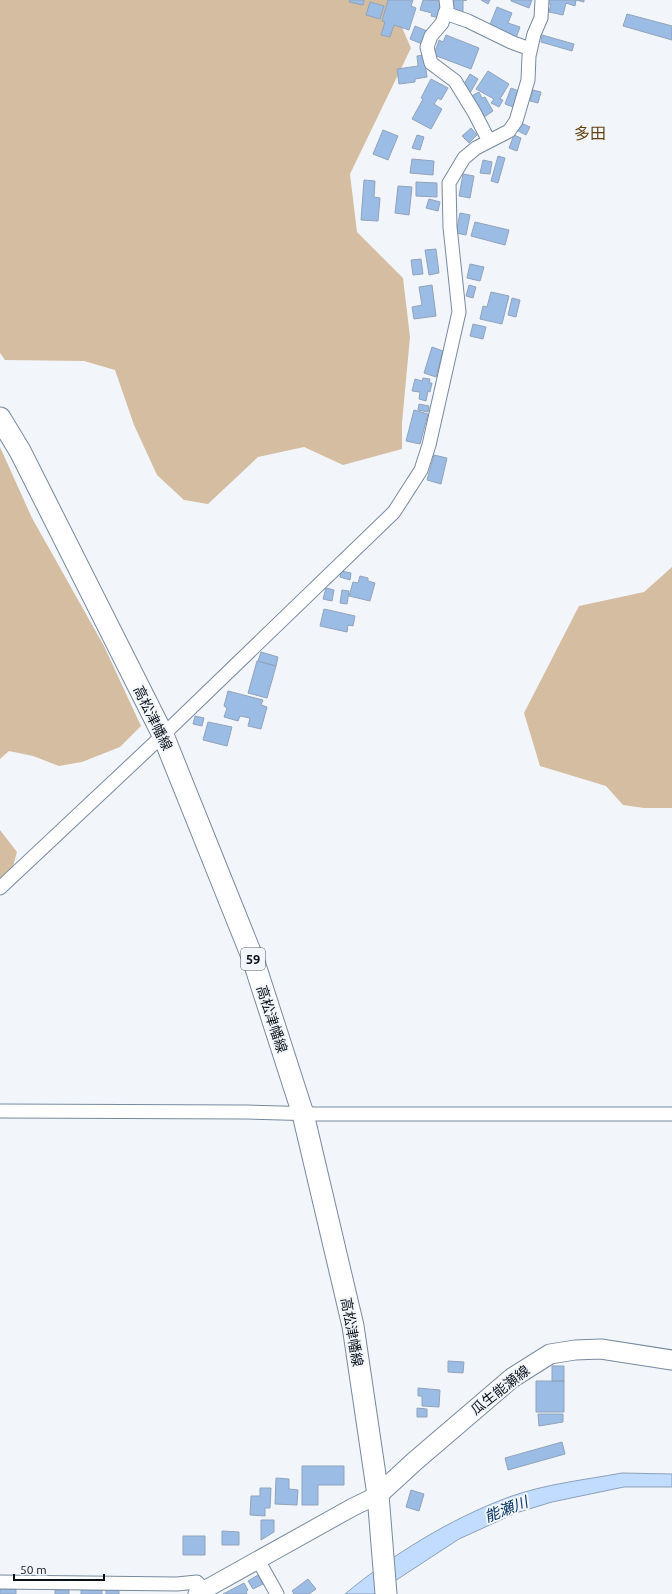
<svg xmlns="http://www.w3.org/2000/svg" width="672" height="1594" viewBox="0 0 672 1594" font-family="Ubuntu,'Noto Sans JP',sans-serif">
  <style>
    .green { fill: #d5bda1 }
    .water { fill: #c1dcfe; stroke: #8a9fba }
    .building { fill: #9bbce5; stroke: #91a3ba }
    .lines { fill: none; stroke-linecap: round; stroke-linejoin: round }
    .minor-casing { stroke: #77899f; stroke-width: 15 }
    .tertiary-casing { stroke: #77899f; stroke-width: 19 }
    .secondary-casing { stroke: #77899f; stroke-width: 21 }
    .primary-casing { stroke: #77899f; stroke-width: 23 }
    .minor { stroke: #fff; stroke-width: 13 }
    .tertiary { stroke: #fff; stroke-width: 17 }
    .secondary { stroke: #fff; stroke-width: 19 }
    .primary { stroke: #fff; stroke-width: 21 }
    .labels { text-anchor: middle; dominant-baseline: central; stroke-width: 4; stroke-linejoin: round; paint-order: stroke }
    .shield { fill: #f2f6fb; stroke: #50565e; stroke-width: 1 }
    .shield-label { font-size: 13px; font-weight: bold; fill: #0b121a }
    .street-label { font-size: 14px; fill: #0b121a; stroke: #f2f6fb }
    .water-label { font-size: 15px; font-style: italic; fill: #043163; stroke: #f2f6fb }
    .quarter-label { font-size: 16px; fill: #613f09; stroke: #f2f6fb }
  </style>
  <rect width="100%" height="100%" fill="#f2f6fb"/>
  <path class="green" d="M0,0h390l21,48 -61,126 7,58 46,46 7,59 -8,86v26l-59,16 -39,-18 -46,10 -50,47 -24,-4 -27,-25 -23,-50 -19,-55 -31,-9 -79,-1 -5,-7z
    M0,447l32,71 72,128 37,80 -21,21 -38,15 -23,4 -26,-10 -24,-5 -9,8z
    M672,567v241h-28l-21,-3 -17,-19 -66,-20 -16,-53 55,-107 65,-14z
    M0,830l17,22 -5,18 -12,11z"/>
  <path class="water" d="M622,1473l50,1v13h-48l-72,15 -36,11 -57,26 -84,55h-30c48,-40 105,-75 164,-97 36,-13 75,-17 113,-24z"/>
  <path class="building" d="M350,0h14l-1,5 -14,-3z
    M388,0h25l-2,6 5,2 -7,22 -15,-5 -4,12 -9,-2 4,-13 -3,-1z
    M423,0l21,1 -4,17 -9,-2 1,-3 -12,-3z
    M452,0h15l-4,1v12h-11z
    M481,0h9l-2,4z
    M511,0h21l-3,8 -18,-7z
    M549,0h35v2l-8,-2 -1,6 -9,-3 -3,12 -14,-3 2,-8h-3z
    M370,2l14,4 -4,13 -14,-4z
    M497,7l15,6 -4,10 12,4 -4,11 -27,-11z
    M627,14l45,12v14l-49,-14z
    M415,26l12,5 -5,13 -12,-5z
    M446,35l33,13 -8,21 -37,-14 5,-15 4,2z
    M542,35l32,9 -2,7 -31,-9z
    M424,55l3,22 -12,2v3l-16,2 -2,-15 21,-3 -1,-10z
    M488,71l21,13 -9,15 3,1 -4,7 -8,-4 3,-4 -18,-10z
    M470,74l8,5 -8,14 -9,-4z
    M431,79l17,9 -7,12 -3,-2 -4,6 8,5 -11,20 -19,-10 11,-20 -2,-1z
    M511,88l8,3 -6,16 -8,-3z
    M533,90l8,2 -3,11 -8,-2z
    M479,92l3,6 3,-1 8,14 -9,6 -16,-19z
    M521,123l9,4 -4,8 -8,-4z
    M471,128l6,7 -8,8 -7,-7z
    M383,130l15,6 -10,24 -15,-6z
    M417,135l7,2 -4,13 -8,-2z
    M514,135l7,3 -4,13 -8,-3z
    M498,156l7,2 -7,25 -7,-2z
    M412,159l22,2 -1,14 -23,-2z
    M483,160l9,2 -2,12 -10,-1z
    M463,174l11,2 -4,22 -11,-2z
    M364,180l11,1 -1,16 6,1 -2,23 -17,-1z
    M416,182l21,1v14l-21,-1z
    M398,186l14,1 -3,28 -14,-2z
    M429,199l11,3 -2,9 -12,-3z
    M460,213l10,2 -4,20 -10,-2z
    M475,222l34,8 -4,15 -34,-9z
    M436,249l3,24 -10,2 -4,-25z
    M421,259l2,15 -10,1 -2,-15z
    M470,264l14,3 -4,14 -13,-3z
    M432,285l4,31 -22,3 -2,-12 10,-2 -3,-18z
    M469,285l7,2 -3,11 -7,-2z
    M491,292l18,4 -7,28 -22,-5 3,-13 4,1z
    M512,298l8,2 -4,17 -8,-2z
    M473,324l13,3 -3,12 -13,-3z
    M432,347l11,4 -7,26 -12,-4z
    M423,378l7,1 -1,4h3l-2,9 -2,-1 -2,10 -7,-2 1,-7 -8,-1 3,-12 7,2z
    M419,404l10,2 -1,6 -10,-2z
    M414,410l14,4 -8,30 -14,-3z
    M434,455l13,3 -6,26 -14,-4z
    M341,571l10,2 -1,7 -10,-3z
    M360,576l8,2v3l7,2 -5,18 -21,-5 4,-14 5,1z
    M326,588l8,2 -2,11 -9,-2z
    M342,590l7,1 -2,13 -7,-1z
    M324,609l31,7 -2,10 -5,-1 -1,7 -27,-6z
    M261,652l17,5 -2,9 -18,-5z
    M257,661l19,5 -9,32 -19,-5z
    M228,691l35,9 -2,5 6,2 -6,22 -13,-3 2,-8 -10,-2 -2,5 -14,-4 3,-9 -3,-2z
    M195,716l9,2 -2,8 -9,-2z
    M208,722l24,5 -5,19 -24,-6z
    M448,1361l16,1 -1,11 -15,-1z
    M552,1366h12v15h-12z
    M536,1381h28v31h-28z
    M418,1388l22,2 -1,17 -17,-1v-10h-4z
    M417,1408l10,1v8h-10z
    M538,1414h25v8l-24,4z
    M562,1442l3,12 -57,16 -3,-12z
    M302,1466h42v19h-26v20h-16z
    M276,1478l13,1v10l9,1 -1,15 -22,-1z
    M260,1488h11l-1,20h-5v8l-15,-1 1,-19h9z
    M411,1490l13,4 -5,17 -13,-4z
    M261,1520h13v12l-13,8z
    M222,1531l17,1v13h-17z
    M183,1536h22v19h-22z
    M258,1575l5,9 -10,5 -5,-8z
    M308,1579l8,10 -7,5h-15l-2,-3z
    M244,1583l4,7 -2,2 1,2h-24z
    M106,1588h13v6h-13z
    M0,1589h16v5h-16z
    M81,1589h21v5h-21z
    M55,1590h14v4h-14z"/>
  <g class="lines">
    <defs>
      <path id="minor" d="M446,0l1,8 -5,15 -11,13 -4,11 4,16 24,18 19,31 15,29
        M445,13l23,8 43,21 19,7
        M0,888l163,-153 231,-223 27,-42 8,-25 30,-133 -9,-85 -1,-44 15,-25 12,-10 33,-17 7,-10 12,-41 1,-24 5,-22 7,-16 1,-18
        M0,1111l246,1 71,2h355
        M258,1560l19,34
        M0,1582l177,2 20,-2 8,8"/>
      <path id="tertiary" d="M197,1594l156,-87 25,-12"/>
      <path id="secondary" d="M378,1495l37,-34 97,-83 38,-24 25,-4 26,-1 71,11"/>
      <path id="primary" d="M0,418l20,33 143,284 90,224 50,155 50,212 25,169 8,99"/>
    </defs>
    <use href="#minor" class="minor-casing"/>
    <use href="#tertiary" class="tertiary-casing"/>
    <use href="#secondary" class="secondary-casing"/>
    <use href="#primary" class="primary-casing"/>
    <use href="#minor" class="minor"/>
    <use href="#tertiary" class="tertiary"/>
    <use href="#secondary" class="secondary"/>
    <use href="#primary" class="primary"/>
  </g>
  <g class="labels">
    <rect class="shield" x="241" y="948" width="24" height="22" rx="3"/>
    <g class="shield-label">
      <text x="253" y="959">59</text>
    </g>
    <g class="street-label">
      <text transform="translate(153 718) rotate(64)">高松津幡線</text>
      <text transform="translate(272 1019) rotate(72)">高松津幡線</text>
      <text transform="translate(352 1332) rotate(80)">高松津幡線</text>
      <text transform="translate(500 1390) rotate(-38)">瓜生能瀬線</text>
    </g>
    <g class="water-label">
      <text transform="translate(506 1509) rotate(-21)">能瀬川</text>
    </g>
    <g class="quarter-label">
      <text x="590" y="133">多田</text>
    </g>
  </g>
  <path d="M14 1574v6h90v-6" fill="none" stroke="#0b121a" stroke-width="2"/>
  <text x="20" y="1574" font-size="12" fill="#0b121a" stroke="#f2f6fb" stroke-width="3" paint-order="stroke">50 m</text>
</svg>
